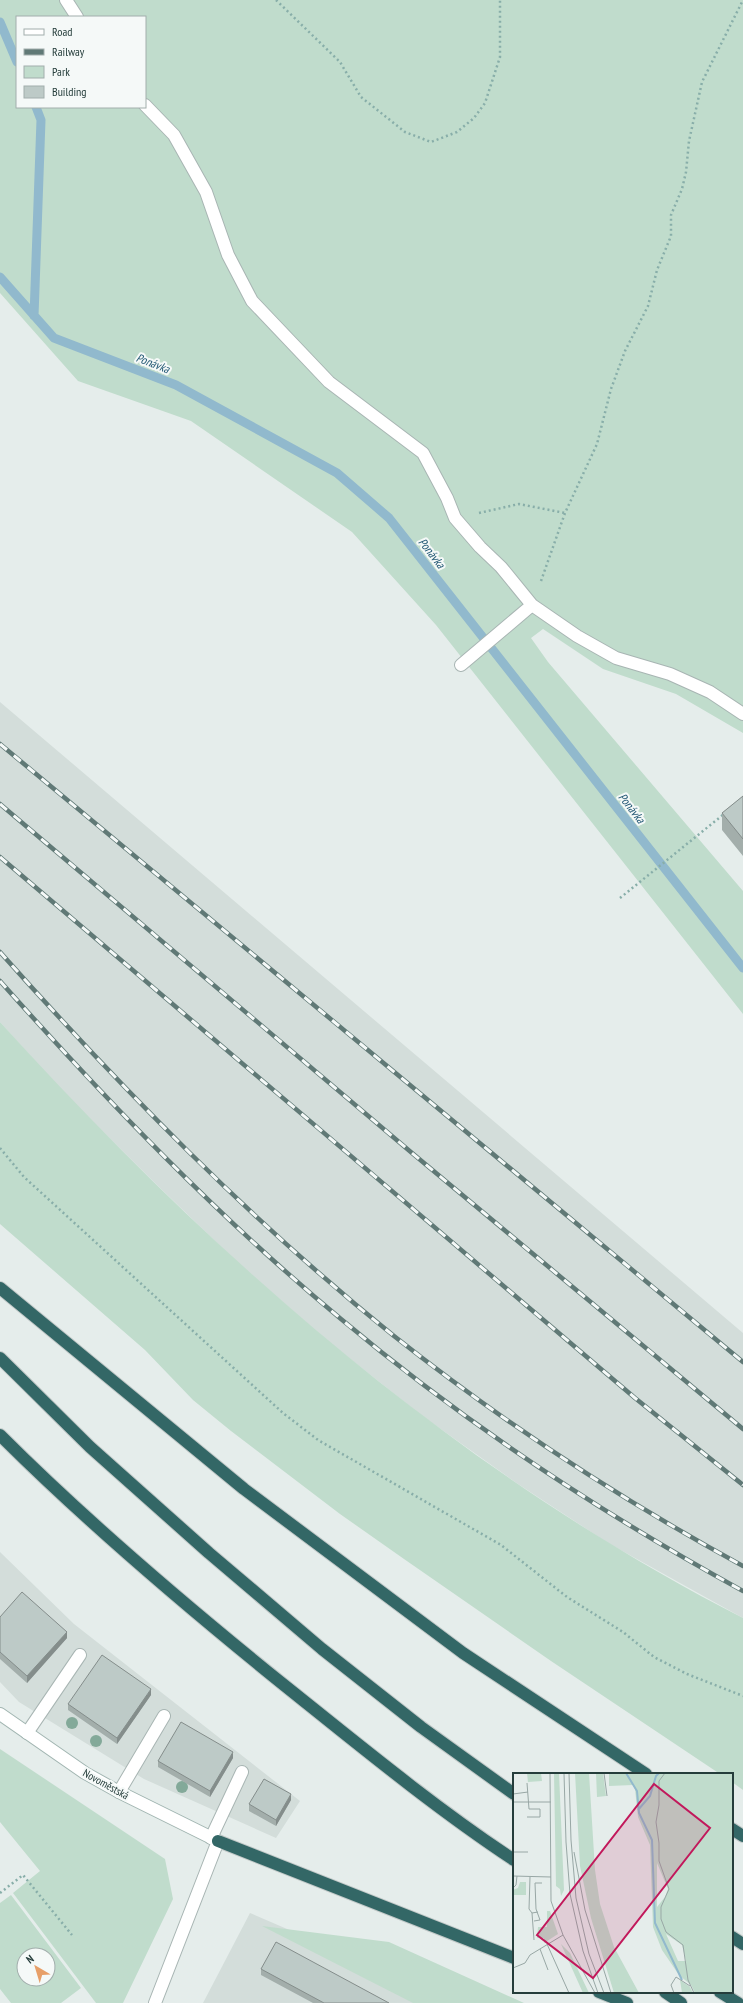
<svg xmlns="http://www.w3.org/2000/svg" width="743" height="2003" viewBox="0 0 743 2003" font-family="'PT Sans Narrow',sans-serif">
  <style>
    .built { fill: #d3ddda }
    .green { fill: #c0dccc; fill-rule: evenodd }
    .lines { fill: none; stroke-linecap: round; stroke-linejoin: round }
    .stream { stroke: #91b9cd; stroke-width: 9 }
    .lane-casing { stroke: #a8b5b3; stroke-width: 14 }
    .secondary-casing { stroke: #a1b5b1; stroke-width: 14 }
    .highway-casing { stroke: #c2c9c8; stroke-width: 14 }
    .path { stroke: #88aea9; stroke-width: 2.5; stroke-dasharray: 2 3; stroke-linecap: butt }
    .lane { stroke: #fff; stroke-width: 12 }
    .secondary { stroke: #fff; stroke-width: 12 }
    .highway { stroke: #336766; stroke-width: 12 }
    .rail-casing { stroke: #607976; stroke-width: 4.5 }
    .rail { stroke: #f5f9f8; stroke-width: 3; stroke-dasharray: 9; stroke-linecap: butt }
    .tree { fill: #83a999 }
    .wall { fill: #a3aeab }
    .shaded-wall { fill: #848d8b }
    .building { fill: #bdcac7; stroke: #848d8b }
    .labels { text-anchor: middle; dominant-baseline: central; stroke-width: 4; stroke-linejoin: round; paint-order: stroke }
    .street-label { font-size: 11px; fill: #253d3b; stroke: #f5f9f8 }
    .water-label { font-size: 12px; font-style: italic; fill: #245975; stroke: #f5f9f8 }
    .inset-river { fill: none; stroke: #91b9cd; stroke-width: 2 }
    .inset-road { fill: none; stroke: #98a7a5; stroke-width: 1 }
    .view { fill: #c2185b; fill-opacity: 0.15; stroke: #c2185b; stroke-width: 2 }
    .inset-edge { fill: none; stroke: #253d3b; stroke-width: 2 }
  </style>
  <rect width="100%" height="100%" fill="#e5edeb"/>
  <path class="built" d="M0,702l743,631v285l-135,-75 -90,-59 -97,-69 -92,-73 -90,-78 -82,-79 -96,-95 -61,-68z
    M0,1552l74,72 226,177 -24,37 -132,-59 -125,-77 -19,-20z
    M250,1913l209,90h-256z"/>
  <path class="green" d="M0,0h743v733l-67,-39 -73,-25 -60,-40 -12,9 17,24 195,229v123l-307,-389 -84,-93 -161,-111 -113,-40 -78,-88zM17,17h128v90h-128z
    M0,1022c214,236 457,450 743,596v172l-11,-8v-8h-12l-169,-113 -147,-102 -64,-45 -109,-83 -38,-31 -48,-50 -145,-126z
    M0,1749l165,110 8,40 -50,104h-27l-83,-110 27,-22 -40,-49z
    M11,1895l70,93 -20,15h-50l-11,-14v-86zM24,1955h24v24h-24z
    M262,1926l127,16 135,61h-111z"/>
  <g class="lines">
    <path class="stream" d="M0,22l17,40
      M0,277l54,61 122,47 161,88 52,45 354,450
      M34,316l7,-196 -5,-13"/>
    <defs>
      <path id="lane" d="M66,0l11,17
        M145,105l29,30 32,57 22,63 24,46 77,81 94,71 24,45 8,20 25,29 21,20 31,38 45,31 39,22 54,16 40,18 33,22
        M461,665l71,-60
        M27,1733l53,-78
        M119,1792l45,-76
        M211,1838l31,-66
        M155,2003l63,-162"/>
      <path id="secondary" d="M0,1714l85,59 34,19 99,49"/>
      <path id="highway" d="M0,1288l244,201 219,164 183,121
        M0,1358l90,89 119,106 113,96 99,78 93,67
        M0,1435c89,89 186,171 284,250 75,60 150,122 230,175
        M732,1829l11,7
        M218,1841l296,117
        M732,1937l11,7
        M599,1992l28,11
        M665,1992l16,11
        M720,1992l18,11"/>
    </defs>
    <use href="#lane" class="lane-casing"/>
    <use href="#secondary" class="secondary-casing"/>
    <use href="#highway" class="highway-casing"/>
    <path class="path" d="M276,0l64,62 21,35 44,35 26,10 26,-10 17,-14 11,-15 15,-46v-57
      M479,513l40,-9 46,9
      M541,581l24,-68 32,-69 14,-55 14,-38 23,-45 9,-36 14,-34v-21l11,-26 4,-17 3,-31 13,-59 41,-82
      M620,898l104,-84
      M0,1148l24,29 259,236 35,27 183,105 66,52 56,35 31,25 33,17 56,22
      M0,1893l23,-18 49,60"/>
    <use href="#lane" class="lane"/>
    <use href="#secondary" class="secondary"/>
    <use href="#highway" class="highway"/>
    <defs>
      <path id="rail" d="M0,744l743,618
        M0,804l412,349 331,276
        M0,857l635,541 108,87
        M0,952c122,137 251,269 394,384 110,87 226,163 349,230
        M0,981c106,119 218,236 341,338 124,104 260,194 402,272"/>
    </defs>
    <use href="#rail" class="rail-casing"/>
    <use href="#rail" class="rail"/>
  </g>
  <g class="tree">
    <circle cx="72" cy="1723" r="6"/>
    <circle cx="96" cy="1741" r="6"/>
    <circle cx="182" cy="1787" r="6"/>
  </g>
  <path class="wall" d="M743,796v60l-21,-26v-17z
    M0,1617l67,21 -40,45 -27,-24z
    M151,1695l-34,49 -49,-34v-6z
    M233,1758l-23,39 -52,-30v-6z
    M291,1800l-15,26 -27,-15v-7z
    M261,1969l128,34h-76l-52,-28z"/>
  <path class="shaded-wall" d="M67,1632v6l-40,45v-7z
    M151,1689v6l-34,49v-6z
    M233,1752v6l-23,39v-6z
    M291,1794v6l-15,26v-6z"/>
  <path class="building" d="M743,796v43l-21,-26z
    M22,1592l45,40 -40,44 -27,-24v-35z
    M102,1655l49,34 -34,49 -49,-34z
    M181,1722l52,30 -23,39 -52,-30z
    M264,1779l27,15 -15,26 -27,-16z
    M276,1942l113,61h-65l-63,-34z"/>
  <g class="labels">
    <g class="street-label">
      <text transform="translate(106 1784) rotate(29)">Novoměstská</text>
    </g>
    <g class="water-label">
      <text transform="translate(153 363) rotate(21)">Ponávka</text>
      <text transform="translate(432 553) rotate(52)">Ponávka</text>
      <text transform="translate(632 808) rotate(52)">Ponávka</text>
    </g>
  </g>
  <g transform="translate(513 1773)">
    <rect width="220" height="220" fill="#e5edeb"/>
    <path d="M14,0h14l1,8 -14,1zM41,0h5l5,117 -3,6 -1,-7 -4,-3zM62,0h14l6,97 5,34 14,43 25,46h-25l-23,-75 -11,-52zM83,0h7l3,23 -9,1zM96,0h124v220h-38l-4,-8 -12,-10 -17,-25 -9,-23 -3,-82 -12,-28 -3,-28 -2,-4 -24,1zM144,90l11,26 -3,8 -8,10zM153,161l16,11 4,16h-8zM7,109h6v13h-13v-5l5,-2zM34,138h3l8,23 -14,9v-5h-7l1,-11h9zM48,171l9,9 19,40h-6zM167,207l10,7 3,6h-11z" fill="#c0dccc" fill-rule="evenodd"/>
    <path class="inset-river" d="M113,0l11,18 2,22 13,27 3,83 27,57M125,37l12,-14 6,-20 3,-3"/>
    <path class="inset-road" d="M51,0l2,69 4,52 13,57 15,42M56,0l2,67 5,58 13,56 15,39M91,0l3,23M152,0l-6,8v24l-3,17 3,21v18l10,28 -8,18v12l5,13 17,13 5,35 6,13M0,21l15,-2M0,29h38M14,44h13v-8h-11l-2,-26M0,79h15M61,79l11,58 26,83M0,103l38,1M17,104l-1,32 3,4 6,-1M0,115l3,-3 1,-9M19,140l2,27M21,148l6,-1 -4,-11 -1,-26h7M50,162l32,58M34,171l22,49M27,176l8,21M0,195l12,-5 5,-8 33,-20 -12,-34 -1,-128M161,220l-3,-8 5,-8 14,9"/>
    <path class="view" d="M141,11l56,44 -117,150 -56,-43z"/>
    <rect width="220" height="220" class="inset-edge"/>
  </g>
  <rect x="16" y="16" width="130" height="92" fill="#f5f9f8" stroke="#a2aeac"/>
  <rect x="24" y="29" width="20" height="6" fill="#ffffff" stroke="#a2aeac"/>
  <text x="52" y="36" font-size="12" fill="#253d3b">Road</text>
  <rect x="24" y="49" width="20" height="6" fill="#607976" stroke="#a2aeac"/>
  <text x="52" y="56" font-size="12" fill="#253d3b">Railway</text>
  <rect x="24" y="66" width="20" height="12" fill="#c0dccc" stroke="#a2aeac"/>
  <text x="52" y="76" font-size="12" fill="#253d3b">Park</text>
  <rect x="24" y="86" width="20" height="12" fill="#bdcac7" stroke="#a2aeac"/>
  <text x="52" y="96" font-size="12" fill="#253d3b">Building</text>
  <g transform="translate(36 1967) rotate(322)"><circle r="19" fill="#f5f9f8" stroke="#a2aeac"/>
  <path d="M0-3L7 15L0 10L-7 15Z" fill="#e79f68"/>
  <text y="-6" font-size="11" font-weight="bold" text-anchor="middle" fill="#253d3b">N</text>
  </g>
</svg>
